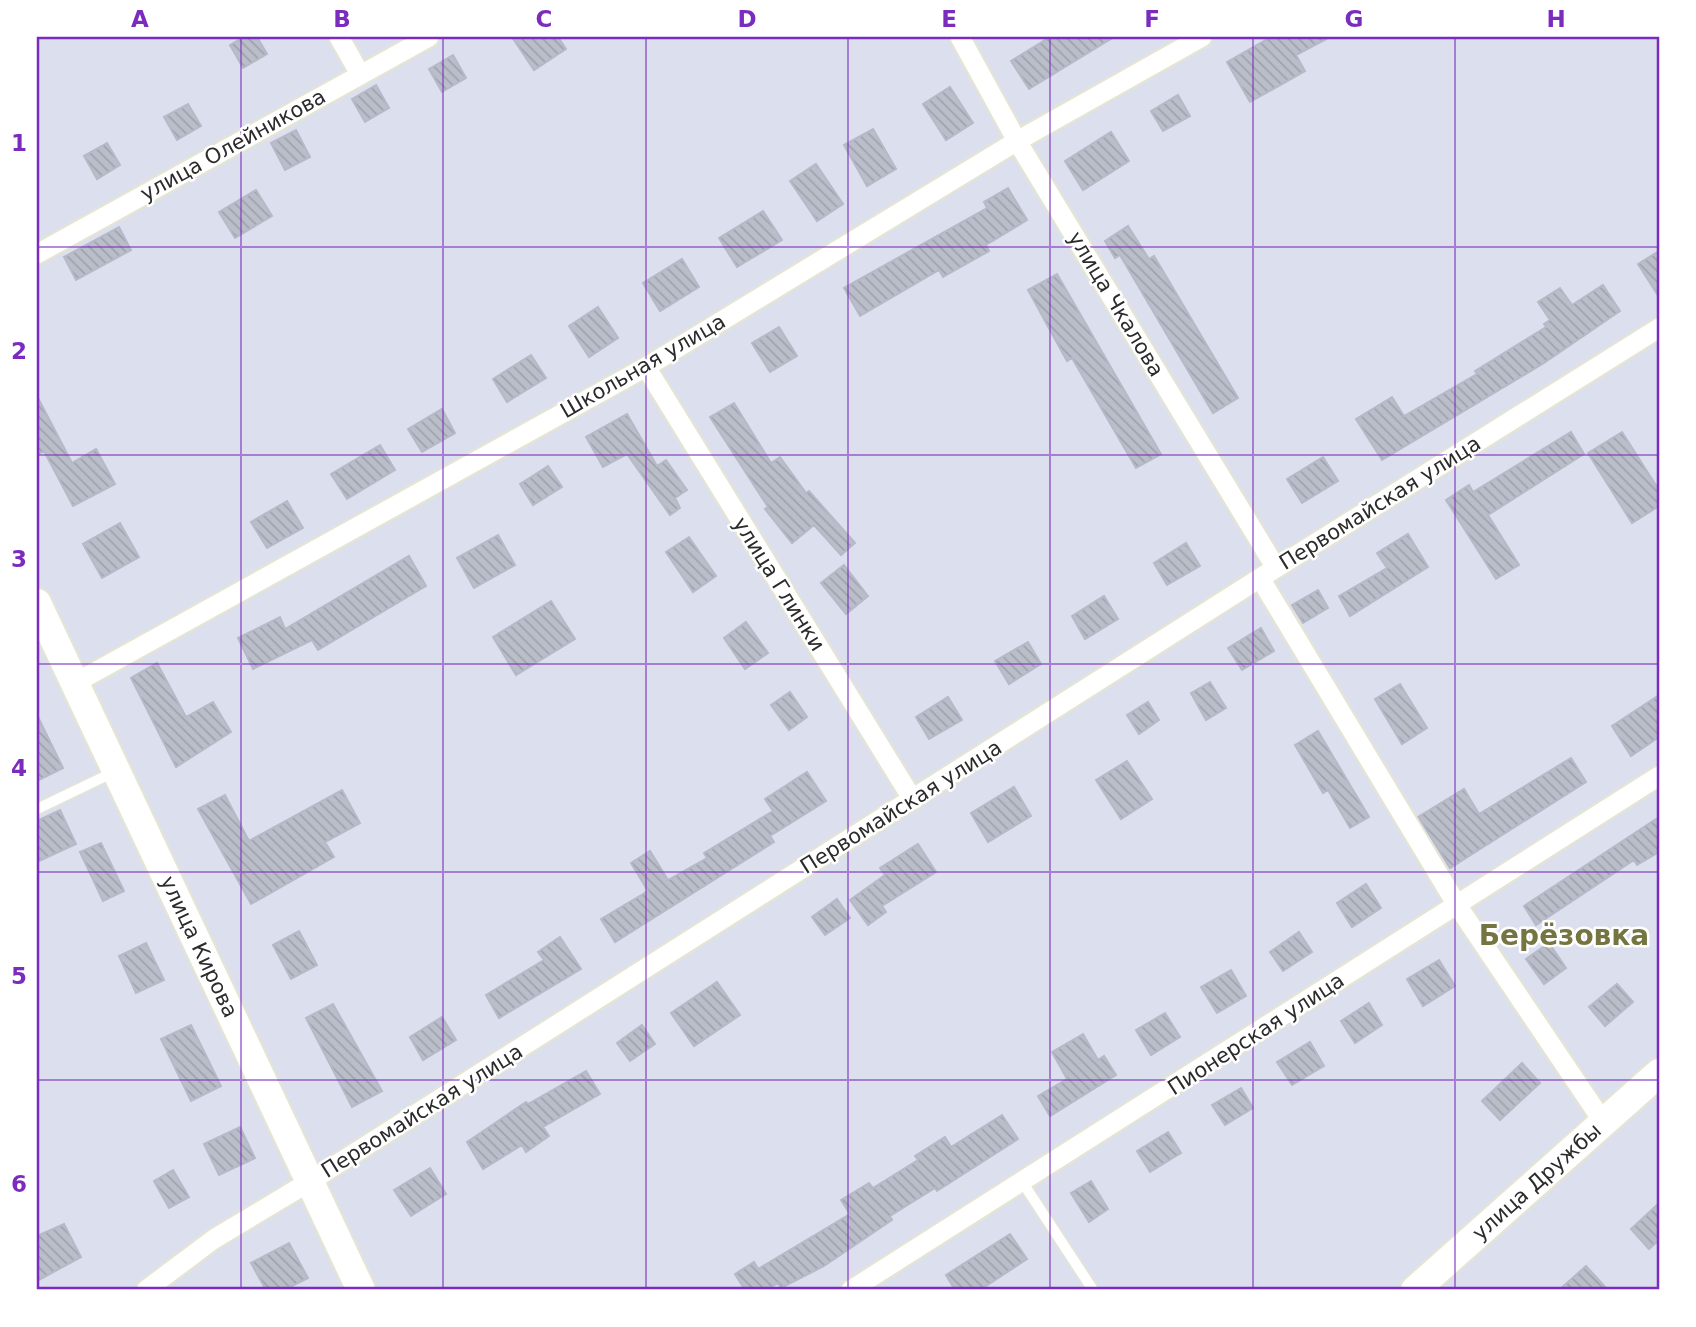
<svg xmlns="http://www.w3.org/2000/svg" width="1696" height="1327" viewBox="0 0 1696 1327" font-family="'DejaVu Sans',sans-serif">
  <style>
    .building { fill: url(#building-back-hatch); stroke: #b5b9ca; stroke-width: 2 }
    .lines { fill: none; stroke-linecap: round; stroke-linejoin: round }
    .lane-casing { stroke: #e5e5d1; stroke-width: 13 }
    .street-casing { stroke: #e5e5d1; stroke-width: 23 }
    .secondary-casing { stroke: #e5e5d1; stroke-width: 32 }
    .lane { stroke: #fff; stroke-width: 10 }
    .street { stroke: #fff; stroke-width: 19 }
    .secondary { stroke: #fff; stroke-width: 28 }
    .grid { fill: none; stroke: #7b2cbf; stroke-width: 2; stroke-opacity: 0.55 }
    .labels { text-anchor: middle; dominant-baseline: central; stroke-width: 5; stroke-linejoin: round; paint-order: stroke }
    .street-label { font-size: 21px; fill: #2b2b2b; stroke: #fff }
    .district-label { font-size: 28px; font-weight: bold; fill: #757542; stroke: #fff }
    .neatline { fill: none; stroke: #7b2cbf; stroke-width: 2.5 }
    .grid-label { font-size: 23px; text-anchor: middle; font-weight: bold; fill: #7b2cbf }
  </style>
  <defs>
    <pattern id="building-back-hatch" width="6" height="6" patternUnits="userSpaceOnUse" patternTransform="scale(1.75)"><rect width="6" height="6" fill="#babec9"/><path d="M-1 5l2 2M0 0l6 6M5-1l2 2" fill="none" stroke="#a0a3ad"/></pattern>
  </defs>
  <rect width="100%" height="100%" fill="#dce0ee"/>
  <path class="building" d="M244,37h13l10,17 -24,14 -13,-23z
    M512,37h46l8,12 -32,21z
    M1050,37h64l-85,52 -18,-28z
    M1271,37h59l-34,18 9,16 -55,31 -23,-40z
    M453,55l13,23 -24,14 -13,-23z
    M376,85l13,23 -24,14 -13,-23z
    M950,87l23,36 -27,17 -23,-36z
    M1178,95l12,21 -27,15 -12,-20z
    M188,104l13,22 -24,14 -13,-23z
    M873,129l23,40 -29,17 -23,-41z
    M296,130l14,27 -25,13 -14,-27z
    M1111,132l18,29 -46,29 -18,-29z
    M107,143l13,22 -23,14 -13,-23z
    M816,164l27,40 -26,17 -27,-40z
    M1008,188l19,32 -41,25 3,6 -46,26 -4,-7 -79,46 -16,-28 143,-80 -3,-6z
    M256,190l16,26 -37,22 -16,-26z
    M763,211l19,29 -45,27 -18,-29z
    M1128,226l21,33 5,-3 84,142 -25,15 -93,-158 -5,3 -10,-17z
    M119,227l12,23 -55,30 -12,-23z
    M1659,251v46l-21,-33z
    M682,259l17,28 -39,24 -17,-28z
    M1057,274l104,180 -25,14 -64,-110 -5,3 -39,-71z
    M1603,285l17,26 -76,52 -162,97 -26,-41 36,-22 12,19 73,-42 -2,-3 71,-44 -2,-3 6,-4 -12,-18 22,-14 12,17z
    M598,307l20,31 -29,19 -20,-31z
    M779,327l18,29 -27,16 -18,-29z
    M531,355l15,23 -39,24 -14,-23z
    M37,396l35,67 24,-14 19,35 -42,22 -29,-55 -7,4z
    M734,403l37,60 9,-6 26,36 3,-2 46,52 -14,12 -27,-30 -22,18 -27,-34 3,-2 -58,-90z
    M442,409l13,24 -33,19 -14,-23z
    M627,414l30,52 9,-6 21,30 -12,8 5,10 -10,7 -43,-61 -24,13 -17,-30z
    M1571,432l13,22 -96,61 31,50 -23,14 -50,-79 23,-15 4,7z
    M1622,432l37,58v16l-27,17 -44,-70z
    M380,445l15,25 -48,29 -16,-25z
    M1323,457l15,24 -36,22 -15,-24z
    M548,466l14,21 -29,18 -13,-21z
    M287,501l16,27 -36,20 -16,-26z
    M120,523l19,34 -37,21 -19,-34z
    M1408,534l20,33 -78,49 -11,-20 48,-28 -10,-15z
    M498,535l17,30 -41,23 -17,-30z
    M689,537l27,39 -23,16 -27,-40z
    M1186,543l14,23 -33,19 -13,-22z
    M409,556l17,30 -108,64 -6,-10 -59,29 -15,-31 42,-21 5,12z
    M844,565l24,31 -22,18 -25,-31z
    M1318,590l10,18 -25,15 -11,-18z
    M1104,596l14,23 -33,20 -13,-23z
    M551,601l24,38 -59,36 -23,-38z
    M746,622l22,31 -23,16 -21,-31z
    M1261,628l13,23 -32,19 -14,-22z
    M1028,642l13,22 -32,20 -14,-23z
    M157,663l29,54 27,-15 18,30 -55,35 -45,-89z
    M1210,682l16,26 -20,12 -15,-27z
    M1400,684l27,44 -25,16 -27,-45z
    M790,692l17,25 -18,13 -18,-25z
    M1659,695v42l-28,19 -19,-30z
    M948,697l14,23 -33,19 -13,-22z
    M1148,702l11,18 -20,14 -12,-19z
    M37,715l26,53 -26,13z
    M1318,731l51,86 -19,11 -22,-38 -5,3 -28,-48z
    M1571,758l15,24 -136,86 -32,-51 46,-28 15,25z
    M1127,761l25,38 -31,20 -25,-39z
    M807,772l19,29 -56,35 4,6 -159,100 -14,-23 47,-28 -17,-28 19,-12 18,29 39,-22 -3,-5 69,-42 -8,-12z
    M1014,787l17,29 -43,26 -17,-29z
    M342,790l18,33 -35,19 9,15 -83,47 -53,-95 27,-14 24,46z
    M60,810l16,34 -39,18v-41z
    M1659,817v35l-22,13 -3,-5 -98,65 -12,-19z
    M101,843l23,48 -21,10 -23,-49z
    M918,844l18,28 -54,34 4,6 -18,13 -18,-25 35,-25 -5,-7z
    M1366,884l15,24 -29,19 -15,-24z
    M837,899l13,19 -25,17 -13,-18z
    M299,931l18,34 -26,14 -18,-34z
    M1299,932l13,20 -29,19 -13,-19z
    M560,937l21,32 -82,49 -13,-23 58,-35 -6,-8z
    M146,943l18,37 -28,13 -17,-37z
    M1549,943l17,25 -22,16 -18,-25z
    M1439,960l16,26 -32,20 -16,-27z
    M1231,970l15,26 -29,17 -16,-26z
    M717,982l23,33 -46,31 -23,-33z
    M1617,984l16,18 -28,24 -16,-19z
    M1369,1003l13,22 -27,18 -14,-22z
    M333,1004l49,87 -30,16 -46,-89z
    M1165,1013l15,24 -29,18 -15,-25z
    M442,1017l14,23 -33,20 -13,-23z
    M191,1025l30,61 -30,15 -30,-62z
    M642,1025l13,19 -25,17 -13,-18z
    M1083,1034l15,26 6,-4 12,19 -66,41 -12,-20 29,-17 -15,-27z
    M1310,1042l14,24 -32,19 -15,-23z
    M1522,1063l18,20 -40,37 -18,-19z
    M586,1071l14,23 -57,33 6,9 -23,16 -4,-7 -39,24 -16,-27 59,-40 2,2z
    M1241,1088l12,20 -28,17 -13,-20z
    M1002,1115l16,24 -81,52 -2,-3 -45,28 2,4 -68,46 -43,22 -3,-5 -12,7h-21l-10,-16 19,-12 4,7 92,-55 -9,-14 28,-17 4,5 45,-28 -3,-4 30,-19 6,10z
    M240,1127l15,31 -36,17 -15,-31z
    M1168,1132l13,21 -31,19 -13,-21z
    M430,1168l16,26 -35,22 -17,-26z
    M173,1170l16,27 -20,11 -15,-27z
    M1091,1181l17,28 -19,13 -18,-29z
    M1659,1203v37l-10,9 -18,-20z
    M64,1224l17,33 -44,24v-45z
    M1010,1234l17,25 -47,31h-25l-9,-15z
    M289,1243l19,35 -24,12h-18l-15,-27z
    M1586,1266l22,24h-49z"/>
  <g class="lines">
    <defs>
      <path id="lane" d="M37,809l77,-37
        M1023,1183l70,107"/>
      <path id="street" d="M339,37l21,37
        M960,37l57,104 259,427
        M37,254l392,-217
        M646,367l267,433
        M1260,578l197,327 147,218
        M75,683l571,-316 371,-226 185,-104
        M146,1290l68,-51 95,-57 951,-604 399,-250
        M851,1290l808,-514"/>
      <g id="secondary">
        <path id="s1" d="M37,603l324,687"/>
        <path id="s2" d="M1415,1290l244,-217"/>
      </g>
    </defs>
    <use href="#lane" class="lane-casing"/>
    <use href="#street" class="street-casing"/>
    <use href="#secondary" class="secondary-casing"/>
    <use href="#lane" class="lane"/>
    <use href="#street" class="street"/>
    <use href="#secondary" class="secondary"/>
  </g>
  <path class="grid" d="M241,37v1253M443,37v1253M646,37v1253M848,37v1253M1050,37v1253M1253,37v1253M1455,37v1253M37,247h1622M37,455h1622M37,664h1622M37,872h1622M37,1080h1622"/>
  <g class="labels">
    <g class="street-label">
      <text transform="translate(233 145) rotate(-29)">улица Олейникова</text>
      <text transform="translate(1116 304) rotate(59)">улица Чкалова</text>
      <text transform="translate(643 366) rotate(-30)">Школьная улица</text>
      <text transform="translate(1380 503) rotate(-32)">Первомайская улица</text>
      <text transform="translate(779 584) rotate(58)">улица Глинки</text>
      <text transform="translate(901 807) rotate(-32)">Первомайская улица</text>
      <text stroke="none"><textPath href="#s1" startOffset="380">улица Кирова</textPath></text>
      <text transform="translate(1256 1034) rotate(-33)">Пионерская улица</text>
      <text transform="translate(422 1111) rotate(-32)">Первомайская улица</text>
      <text stroke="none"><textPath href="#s2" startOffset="163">улица Дружбы</textPath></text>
    </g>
    <g class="district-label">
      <text x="1564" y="935">Берёзовка</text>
    </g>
  </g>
  <rect width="1696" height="1327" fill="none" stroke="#ffffff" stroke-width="77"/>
  <rect x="38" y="38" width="1620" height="1250" class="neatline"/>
  <g class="grid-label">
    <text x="140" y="27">A</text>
    <text x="342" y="27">B</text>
    <text x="544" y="27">C</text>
    <text x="747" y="27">D</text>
    <text x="949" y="27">E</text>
    <text x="1152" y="27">F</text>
    <text x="1354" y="27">G</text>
    <text x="1556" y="27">H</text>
    <text x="19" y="151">1</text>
    <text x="19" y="359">2</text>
    <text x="19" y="567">3</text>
    <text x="19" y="776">4</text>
    <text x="19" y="984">5</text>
    <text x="19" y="1192">6</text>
  </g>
</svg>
